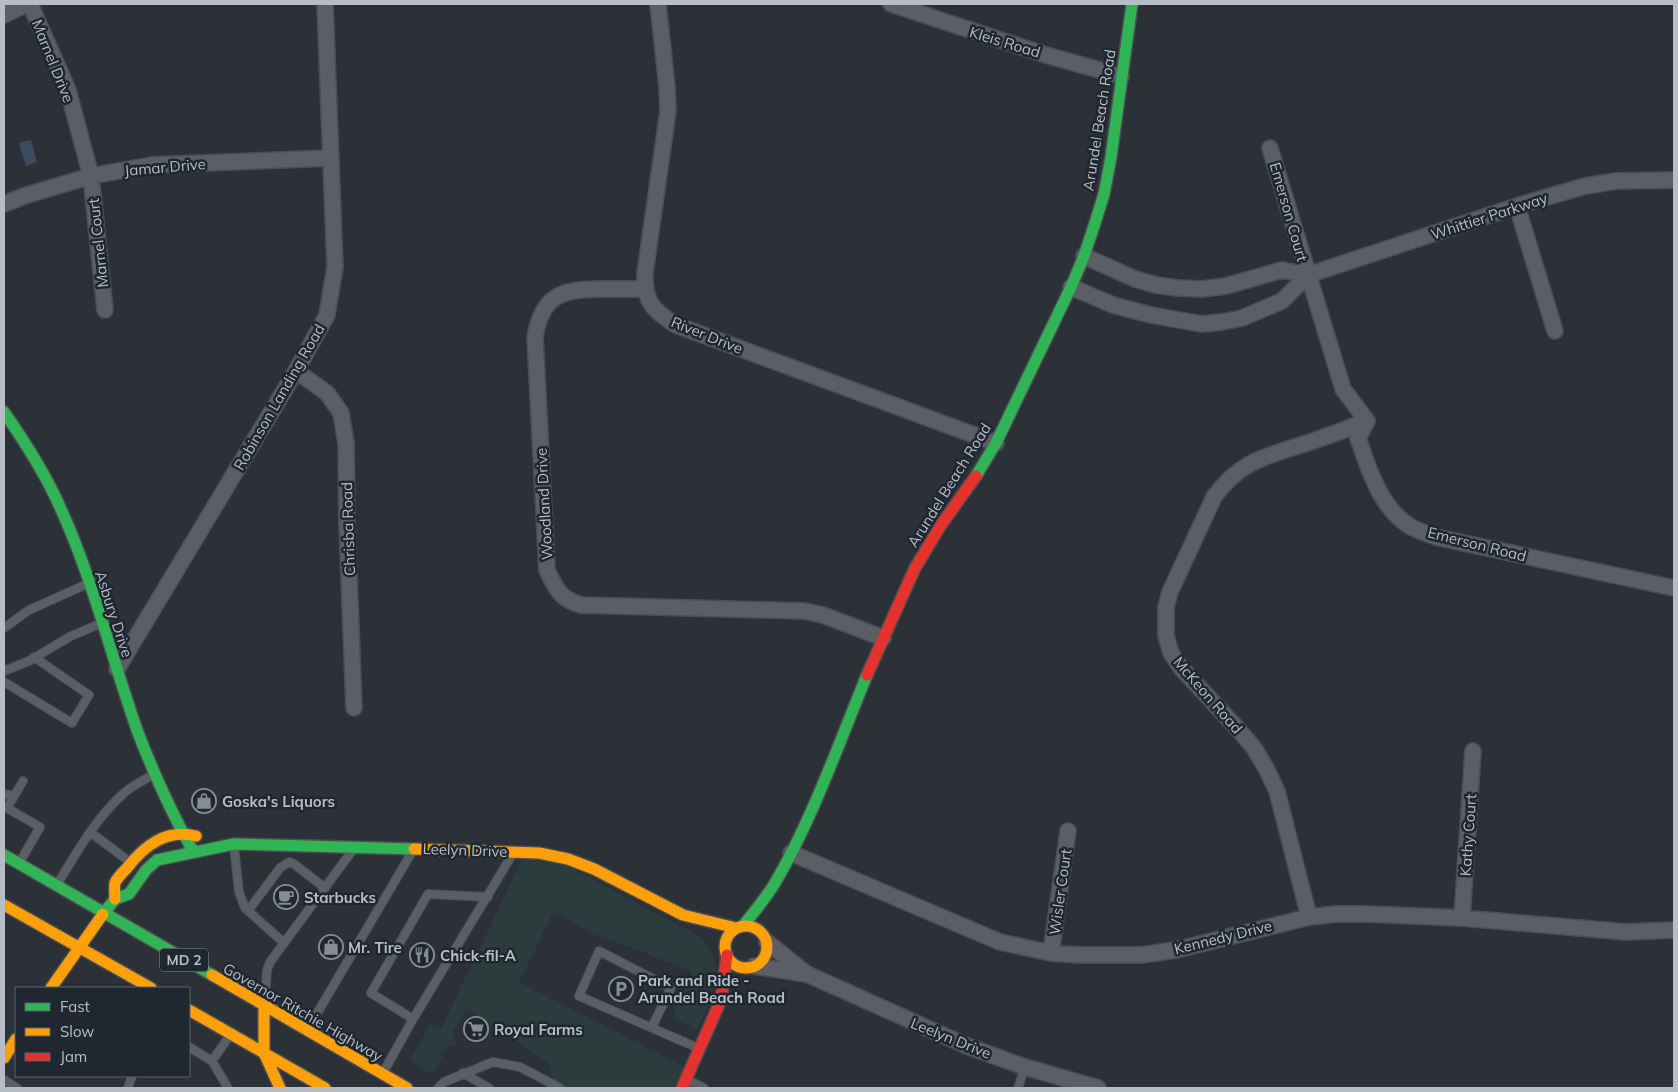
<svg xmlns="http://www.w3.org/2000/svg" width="1678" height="1092" viewBox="0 0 1678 1092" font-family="Mulish,sans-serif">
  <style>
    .green { fill: #2c3c3d }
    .water { fill: #3c4b5e }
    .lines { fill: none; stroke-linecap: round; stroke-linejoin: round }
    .lane-casing { stroke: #4a4d51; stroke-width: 10 }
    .street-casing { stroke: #4a4d51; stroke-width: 18 }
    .fast-casing { stroke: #4a4d51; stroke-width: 14 }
    .slow-casing { stroke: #4a4d51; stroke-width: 14 }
    .jam-casing { stroke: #4a4d51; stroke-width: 14 }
    .lane { stroke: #5b5e64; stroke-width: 8 }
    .street { stroke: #5b5e64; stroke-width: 15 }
    .fast { stroke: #30b455; stroke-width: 11 }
    .slow { stroke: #ff9f0a; stroke-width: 11 }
    .jam { stroke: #e5322d; stroke-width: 11 }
    .labels { text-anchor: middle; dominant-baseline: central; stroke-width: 5; stroke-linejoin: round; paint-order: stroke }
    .shield { fill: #1f2730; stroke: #89909a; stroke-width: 1 }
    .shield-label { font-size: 14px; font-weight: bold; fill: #b6bdc7 }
    .street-label { font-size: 15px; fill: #b6bdc7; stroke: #1f2730 }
    .poi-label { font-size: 15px; font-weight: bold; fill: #b6bdc7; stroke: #1f2730; text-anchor: start }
  </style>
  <rect width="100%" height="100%" fill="#2c3137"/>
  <path class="green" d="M548,856l153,81c28,33 10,58 -3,93l-26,-13 20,-46 -97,-37 -42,-22 -34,70 166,85 -12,21h-118l-6,-25 -83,-55 -13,23 3,14 -8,1 -8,8 3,3 -12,17 -21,-14 20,-36 11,5 81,-170z"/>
  <path class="water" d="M31,140l6,22 -11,4 -7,-23z"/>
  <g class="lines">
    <defs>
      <path id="lane" d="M4,628l25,-18 58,-26
        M4,671l25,-10 42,-25 31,-13
        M4,682l68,41 17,-28 -55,-38
        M4,794l10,2
        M90,832l40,30
        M234,846l5,46 6,16 39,35
        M21,860l19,-33 -33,-19 16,-27
        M59,881c19,-30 37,-63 64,-87 8,-8 20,-13 29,-19
        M248,911l32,-43 9,-6 5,2 31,24
        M265,999l2,-29 3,-8 82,-111
        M413,1019l-42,-26 57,-99 60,3
        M309,1027l103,-175
        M652,1027l19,-39 -72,-37 -20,45 119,52
        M189,1047l23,14 16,-23
        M212,1061l16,27
        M384,1071l29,-52 99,-164
        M463,1073l26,15
        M4,1080l13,8
        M688,1080l16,8
        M128,1088l4,-12
        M438,1088l6,-6 49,-20 27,5 40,21
        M1018,1088l7,-21"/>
      <path id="street" d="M30,4l38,86 23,86 14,134
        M658,4l9,83 1,24 -23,162c-1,28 7,37 31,52l320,118
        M891,4l155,51 75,21
        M4,15l23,-11
        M1270,148l73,241 24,32 -9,17c11,32 22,70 53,89 8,4 17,7 25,10l238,51
        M4,204l23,-9 64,-19 61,-11 179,-7
        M1517,206l38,125
        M1084,256l51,23 21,6 22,3 24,1 24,-3 56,-16 26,5
        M1071,287l42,18 38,10 51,9 20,-2 20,-4 40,-17 26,-26 209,-69 68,-20 31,-5 58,-1
        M644,289c-14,0 -28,0 -43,0 -39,0 -59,6 -66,48l12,233c9,19 13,29 34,35l223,6 19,4 60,23
        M296,371l31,22 14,20 5,30 1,79 7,186
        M117,669l179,-298 31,-56 8,-48 -10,-263
        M791,853l209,89 51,11 28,2h62l35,-5 133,-33 27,-3h31l95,4 164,14 48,-2
        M1309,917l-32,-126 -11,-23 -12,-20 -17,-20 -55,-59 -11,-16 -5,-17v-29l4,-15 44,-95c28,-39 56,-41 99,-56 18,-6 36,-13 54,-20
        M1462,918l11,-167
        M767,942l40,32 109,49 51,23 58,21 73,21
        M1051,953l17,-122
        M754,966l52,8"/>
      <path id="fast" d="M4,412c21,30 41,61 56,95 33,72 51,149 77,223 16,42 34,82 56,121
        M976,476l20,-33 75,-156 13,-31 11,-33 9,-29 7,-37 21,-153
        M4,855l208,120
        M103,914l12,-15 14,-5 17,-24 11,-10 77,-16 180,5
        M743,926c11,-14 23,-28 32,-43 37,-63 64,-140 92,-208"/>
      <path id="slow" d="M414,849l125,4 29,6 26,10 89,46 53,13
        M115,899c0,-4 -1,-11 0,-16 2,-5 8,-11 12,-15 18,-23 39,-39 69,-32
        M4,905l147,83
        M725 947a21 21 0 1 1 42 0a21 21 0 1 1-42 0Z
        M212,975l195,113
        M51,988l52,-74
        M264,1006v47l16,35
        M189,1010l136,78
        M4,1058l12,-19"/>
      <path id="jam" d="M867,675l48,-107 26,-43 35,-49
        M682,1088l39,-88 6,-45"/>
    </defs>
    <use href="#lane" class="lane-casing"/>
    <use href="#street" class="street-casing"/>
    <use href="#fast" class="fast-casing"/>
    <use href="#slow" class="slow-casing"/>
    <use href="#jam" class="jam-casing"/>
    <use href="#lane" class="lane"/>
    <use href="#street" class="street"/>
    <use href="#fast" class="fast"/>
    <use href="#slow" class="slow"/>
    <use href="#jam" class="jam"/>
  </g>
  <defs>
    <symbol id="shop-ring" viewBox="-11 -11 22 22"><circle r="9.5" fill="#1f2730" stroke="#868c95" stroke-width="1.5"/><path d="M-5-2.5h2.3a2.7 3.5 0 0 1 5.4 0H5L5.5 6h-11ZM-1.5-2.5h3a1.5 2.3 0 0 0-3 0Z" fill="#868c95"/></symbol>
    <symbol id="cafe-ring" viewBox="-11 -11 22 22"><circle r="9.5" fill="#1f2730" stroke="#868c95" stroke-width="1.5"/><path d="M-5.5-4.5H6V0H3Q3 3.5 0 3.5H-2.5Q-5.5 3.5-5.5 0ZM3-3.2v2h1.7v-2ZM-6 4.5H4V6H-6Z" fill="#868c95"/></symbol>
    <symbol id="restaurant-ring" viewBox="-11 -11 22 22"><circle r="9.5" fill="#1f2730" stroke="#868c95" stroke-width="1.5"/><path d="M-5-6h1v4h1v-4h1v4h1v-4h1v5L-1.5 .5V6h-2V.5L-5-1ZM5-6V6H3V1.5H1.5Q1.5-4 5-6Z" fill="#868c95"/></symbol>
    <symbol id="parking-ring" viewBox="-11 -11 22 22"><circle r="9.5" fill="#1f2730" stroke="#868c95" stroke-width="1.5"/><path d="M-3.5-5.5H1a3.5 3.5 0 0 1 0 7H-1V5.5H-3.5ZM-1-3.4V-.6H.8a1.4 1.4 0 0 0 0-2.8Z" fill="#868c95"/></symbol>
    <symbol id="supermarket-ring" viewBox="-11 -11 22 22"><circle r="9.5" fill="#1f2730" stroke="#868c95" stroke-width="1.5"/><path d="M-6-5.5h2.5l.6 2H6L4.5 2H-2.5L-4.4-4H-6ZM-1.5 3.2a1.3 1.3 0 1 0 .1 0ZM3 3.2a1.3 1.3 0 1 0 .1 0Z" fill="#868c95"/></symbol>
  </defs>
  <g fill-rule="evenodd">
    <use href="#shop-ring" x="190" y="787" width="28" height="28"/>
    <use href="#cafe-ring" x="272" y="883" width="28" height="28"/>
    <use href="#shop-ring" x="317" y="933" width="28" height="28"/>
    <use href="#restaurant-ring" x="408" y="941" width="28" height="28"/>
    <use href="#parking-ring" x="607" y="975" width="28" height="28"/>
    <use href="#supermarket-ring" x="462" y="1015" width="28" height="28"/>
  </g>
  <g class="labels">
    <rect class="shield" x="160" y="948.5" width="48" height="23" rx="4"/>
    <g class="shield-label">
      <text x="184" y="960">MD 2</text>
    </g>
    <g class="street-label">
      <text transform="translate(1005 42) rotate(17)">Kleis Road</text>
      <text transform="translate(53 61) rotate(68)">Marnel Drive</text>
      <text transform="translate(1099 120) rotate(-81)">Arundel Beach Road</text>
      <text transform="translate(165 167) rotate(-5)">Jamar Drive</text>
      <text transform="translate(1289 212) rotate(74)">Emerson Court</text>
      <text transform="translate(1489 216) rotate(-18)">Whittier Parkway</text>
      <text transform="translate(98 243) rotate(-96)">Marnel Court</text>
      <text transform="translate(707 335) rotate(22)">River Drive</text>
      <text transform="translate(279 397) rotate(-60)">Robinson Landing Road</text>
      <text transform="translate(949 485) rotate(-58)">Arundel Beach Road</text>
      <text transform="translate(544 504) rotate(-93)">Woodland Drive</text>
      <text transform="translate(348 529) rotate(-92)">Chrisba Road</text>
      <text transform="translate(1477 544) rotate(14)">Emerson Road</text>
      <text transform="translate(114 614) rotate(72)">Asbury Drive</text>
      <text transform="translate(1208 695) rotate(49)">McKeon Road</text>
      <text transform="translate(1468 835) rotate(-86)">Kathy Court</text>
      <text transform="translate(465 850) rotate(2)">Leelyn Drive</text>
      <text transform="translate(1060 892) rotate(-82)">Wisler Court</text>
      <text transform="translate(1223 937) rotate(-14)">Kennedy Drive</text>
      <text transform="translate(303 1012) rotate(30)">Governor Ritchie Highway</text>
      <text transform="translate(951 1038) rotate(22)">Leelyn Drive</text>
    </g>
    <g class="poi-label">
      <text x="222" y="801">Goska's Liquors</text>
      <text x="304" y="897">Starbucks</text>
      <text x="348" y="947">Mr. Tire</text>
      <text x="440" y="955">Chick-fil-A</text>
      <text x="638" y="980">Park and Ride -<tspan x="638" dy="17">Arundel Beach Road</tspan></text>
      <text x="494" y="1029">Royal Farms</text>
    </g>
  </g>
  <rect width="1678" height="1092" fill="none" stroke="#b6bdc7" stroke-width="10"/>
  <rect x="15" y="987" width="175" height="90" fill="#1f2730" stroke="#5b636c"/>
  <rect x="25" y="1003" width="25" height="8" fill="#30b455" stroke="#5b636c"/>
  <text x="60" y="1012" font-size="15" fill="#b6bdc7">Fast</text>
  <rect x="25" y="1028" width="25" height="8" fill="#ff9f0a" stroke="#5b636c"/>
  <text x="60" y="1037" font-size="15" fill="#b6bdc7">Slow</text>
  <rect x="25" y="1053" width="25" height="8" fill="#e5322d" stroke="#5b636c"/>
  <text x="60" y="1062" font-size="15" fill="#b6bdc7">Jam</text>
</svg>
